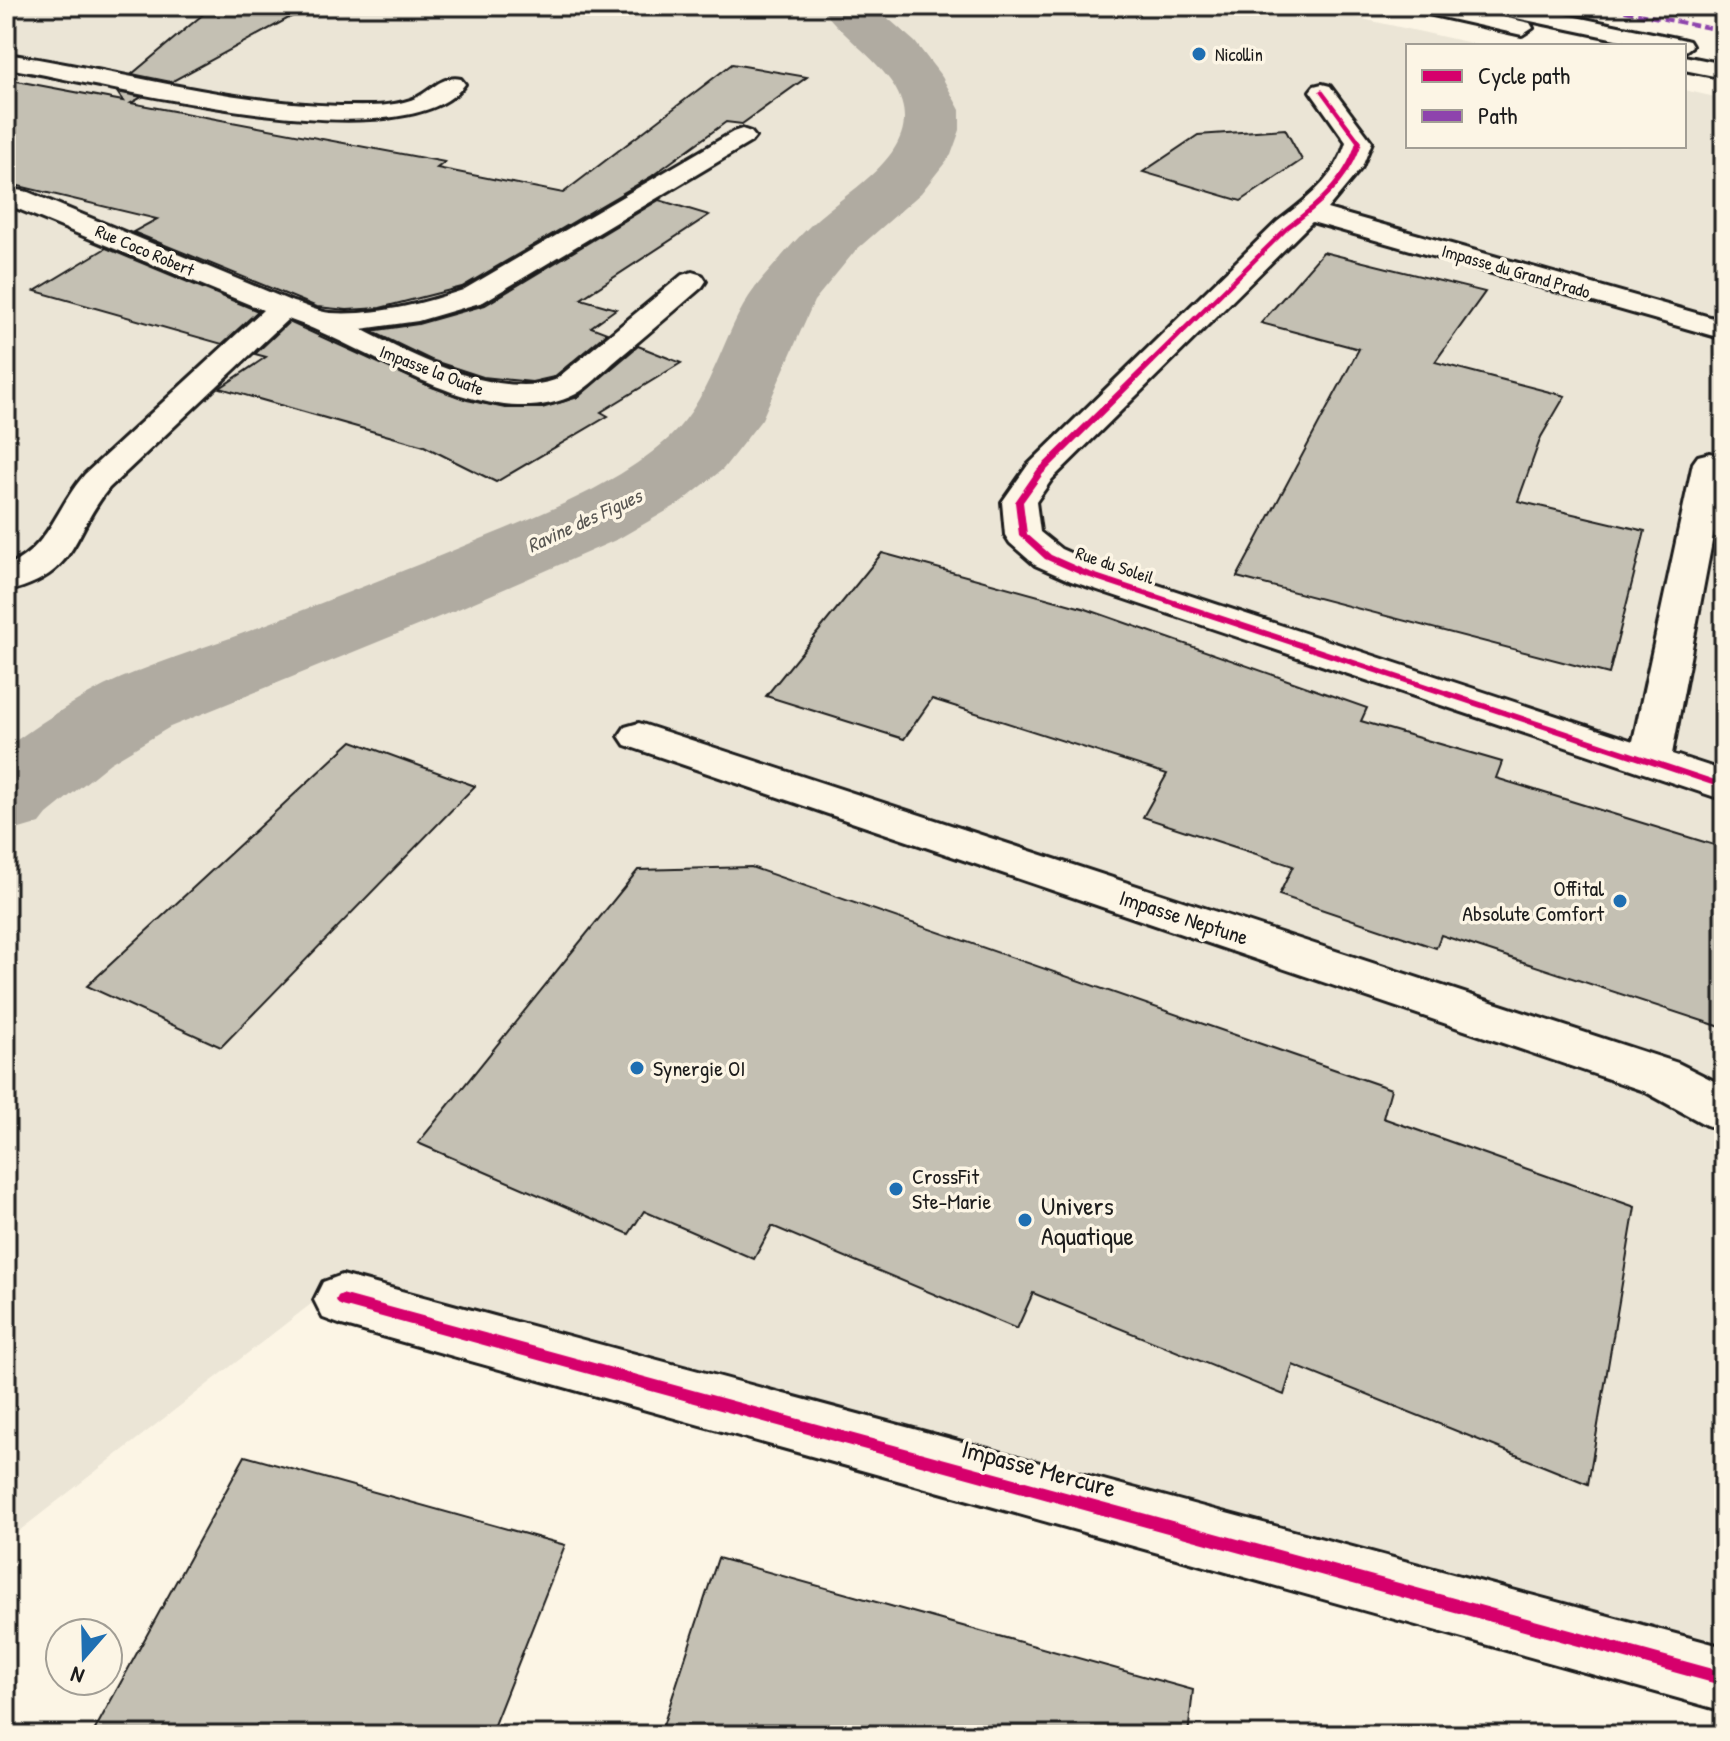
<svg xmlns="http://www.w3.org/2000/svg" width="1730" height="1741" viewBox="0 0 1730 1741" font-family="'Patrick Hand',sans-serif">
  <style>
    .built { fill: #ebe5d6 }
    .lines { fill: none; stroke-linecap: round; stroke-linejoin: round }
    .river { fill: #b0aba1; fill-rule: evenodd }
    .building { fill: #c4c0b3; stroke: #1c1c1c; stroke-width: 2 }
    .minor-casing { stroke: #1c1c1c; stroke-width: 6 }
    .trunk-casing { stroke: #1c1c1c; stroke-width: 6 }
    .minor { fill: #fcf5e5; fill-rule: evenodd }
    .trunk { fill: #fcf5e5; fill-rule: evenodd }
    .quiet { stroke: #8e44ad; stroke-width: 4; stroke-dasharray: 9 4; stroke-linecap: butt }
    .cycleway-casing { stroke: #fcf5e5; stroke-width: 5 }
    .cycleway { fill: #d6006c; fill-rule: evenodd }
    .poi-dot { fill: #1f6fb2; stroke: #fcf5e5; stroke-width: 3 }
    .labels { text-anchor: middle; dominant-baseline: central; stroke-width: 7; stroke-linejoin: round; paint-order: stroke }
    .far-poi-label { font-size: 18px; fill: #1c1c1c; stroke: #fcf5e5; text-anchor: start }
    .far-street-label { font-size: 18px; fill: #1c1c1c; stroke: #fcf5e5 }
    .far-water-label { font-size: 20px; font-style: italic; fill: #575551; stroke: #fcf5e5 }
    .poi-label { font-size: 22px; fill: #1c1c1c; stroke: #fcf5e5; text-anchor: start }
    .street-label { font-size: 22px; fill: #1c1c1c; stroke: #fcf5e5 }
    .near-poi-label { font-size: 26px; fill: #1c1c1c; stroke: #fcf5e5; text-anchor: start }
    .near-street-label { font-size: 26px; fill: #1c1c1c; stroke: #fcf5e5 }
  </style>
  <rect width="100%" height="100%" fill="#fcf5e5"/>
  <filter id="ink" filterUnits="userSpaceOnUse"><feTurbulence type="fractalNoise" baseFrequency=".0125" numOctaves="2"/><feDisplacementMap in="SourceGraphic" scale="16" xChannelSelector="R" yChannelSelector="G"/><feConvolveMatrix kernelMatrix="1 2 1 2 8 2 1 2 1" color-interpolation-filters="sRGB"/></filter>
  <g filter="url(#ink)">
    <path class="built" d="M6,6h1298l181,40h-77v100h276v-56l40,9v1583l-1413,-378 -305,237z"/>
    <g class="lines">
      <path class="river" d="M820,6h54l41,36 27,35 18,33v20l-9,25 -30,38 -66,58 -41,50 -52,118 -39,50 -41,33 -64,37 -162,71 -286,117 -60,36 -63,51 -7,9 -34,10v-85c31,-23 63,-44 98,-62 46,-22 97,-37 145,-55 80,-31 160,-62 239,-95 63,-26 130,-52 181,-98 48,-45 53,-114 94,-160 16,-18 31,-37 48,-53 37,-36 122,-76 83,-139 -20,-31 -53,-50 -74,-80z"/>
    </g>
    <path class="building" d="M213,6h98l-140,76 -39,-8z
      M732,64l75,13 -65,47 -16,-2 -74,54 -190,111 -82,21 -33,2 -30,-3 -184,-75 24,-13 -151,-36v-104l117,22 -6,-9 25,5 -11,6 314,59 -8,6 126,25z
      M1285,129l17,31 -61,41 -98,-29 55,-37z
      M659,200l50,15 -128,84 35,10 -25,18 16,6 -53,44 -22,5 -49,-5 -52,-17 -60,-29 47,-7 67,-19z
      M106,248l152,63 -36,33 -187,-53z
      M1323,252l162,40 -50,70 130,34 -24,41 -23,64 127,30 -36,143 -372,-97 122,-228 -98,-26z
      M289,322l140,64 38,14 38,8h37l36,-11 60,-51 43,17 -80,49 7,4 -112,66 -72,-36 -204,-58 46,-31 -11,-3z
      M882,553l204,56 281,99 -6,13 141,41 -6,16 228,70v180l-283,-93 -5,13 -157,-53 14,-29 -150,-49 24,-43 -235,-75 -28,40 -138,-43z
      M352,741l123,45 -254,261 -134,-61z
      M751,867l640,222 -8,29 252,89 -47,277 -295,-119 -9,30 -251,-102 -16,36 -245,-103 -18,33 -110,-48 -15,23 -211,-91 220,-273z
      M245,1456l320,89 -75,190h-398z
      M718,1558l475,132 -5,45h-528z"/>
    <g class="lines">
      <defs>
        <path id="minor" d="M6,54c111,16 221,49 334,52 25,0 55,2 78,-9 15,-8 25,-22 43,-18l4,5c-58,83 -369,-3 -459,-16z
          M1322,84l8,2 42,56 -10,25 -35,42 397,112v18l-412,-117 -260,257 -16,23 4,30 21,17 36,16 536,176 60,-278 5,-7 12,-3 12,3 2,22 -52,276 52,17v29l-653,-219 -36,-16 -25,-22 -5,-8 -3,-33 26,-37 249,-243c29,-22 59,-44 69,-80l-36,-51 4,-5z
          M742,129l9,3 4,5 -4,5 -268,160 -65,19 -57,8c51,27 138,71 194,51l127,-105 10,-3 10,3 4,6 -4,6c-29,25 -59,51 -89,76 -11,10 -24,24 -37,31 -87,45 -207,-48 -288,-75l-179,169c-39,48 -29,86 -103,104v-25c44,-20 49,-58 79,-93l178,-164 -257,-106v-16l22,4 265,110c12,3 25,10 37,11 44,3 92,-9 133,-23l270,-158z
          M639,723l1039,340 46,23v45l-18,-6 -62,-34 -1019,-346 -6,-9 6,-9z
          M342,1275l1382,372v64l-1382,-386 -19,-7 -9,-18 9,-18z"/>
        <path id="trunk" d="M1412,6h41l77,17 3,5 -11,7 -107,-24z
          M1481,6h42l158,33 8,2 3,5 -8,6v-6h-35l-157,-33z
          M1684,56l40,8v14l-40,-8z"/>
      </defs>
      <use href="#minor" class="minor-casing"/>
      <use href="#trunk" class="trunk-casing"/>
      <use href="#minor" class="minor"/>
      <use href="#trunk" class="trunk"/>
      <path class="quiet" d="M1599,6l125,25"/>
      <defs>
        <path id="cycleway" d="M1322,89l40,53c-11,39 -42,64 -73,87l-246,245 -20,28 4,32 24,21 36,16 637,212v6l-643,-214 -36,-16 -26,-24 -4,-33 22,-32 248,-243c30,-23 60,-47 71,-85l-37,-51z
          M342,1294l1382,378v14l-1382,-380 -4,-2 -2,-4 2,-4z"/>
      </defs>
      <use href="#cycleway" class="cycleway-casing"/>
      <use href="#cycleway" class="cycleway"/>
    </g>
  </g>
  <g class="poi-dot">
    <circle cx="1199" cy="54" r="8"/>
    <circle cx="1620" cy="901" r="8"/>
    <circle cx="637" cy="1068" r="8"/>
    <circle cx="896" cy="1189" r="8"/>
    <circle cx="1025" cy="1220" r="8"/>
  </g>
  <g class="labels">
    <g class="far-poi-label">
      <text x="1215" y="54">Nicollin</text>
    </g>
    <g class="far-street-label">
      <text transform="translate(145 250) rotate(23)">Rue Coco Robert</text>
      <text transform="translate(1516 271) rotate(16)">Impasse du Grand Prado</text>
      <text transform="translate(432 370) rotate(21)">Impasse la Ouate</text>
      <text transform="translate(1115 565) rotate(19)">Rue du Soleil</text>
    </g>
    <g class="far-water-label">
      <text transform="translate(584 520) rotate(-25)">Ravine des Figues</text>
    </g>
    <g class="poi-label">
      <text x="1604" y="888" text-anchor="end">Offital<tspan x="1604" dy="25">Absolute Comfort</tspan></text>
      <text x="653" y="1068">Synergie OI</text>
      <text x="912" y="1176">CrossFit<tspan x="912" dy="25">Ste-Marie</tspan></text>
    </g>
    <g class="street-label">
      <text transform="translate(1184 917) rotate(18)">Impasse Neptune</text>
    </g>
    <g class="near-poi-label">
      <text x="1041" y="1205">Univers<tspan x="1041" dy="30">Aquatique</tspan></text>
    </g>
    <g class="near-street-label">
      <text transform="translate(1039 1468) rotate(15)">Impasse Mercure</text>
    </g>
  </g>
  <rect width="1730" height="1741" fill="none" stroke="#fcf5e5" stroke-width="32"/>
  <rect x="16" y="16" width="1698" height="1709" fill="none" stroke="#1c1c1c" stroke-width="3" filter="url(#ink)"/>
  <rect x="1406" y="44" width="280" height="104" fill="#fcf5e5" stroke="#a29e95" stroke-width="2"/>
  <rect x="1422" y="70" width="40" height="12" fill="#d6006c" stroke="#a29e95" stroke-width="2"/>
  <text x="1478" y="84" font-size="24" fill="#1c1c1c">Cycle path</text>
  <rect x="1422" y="110" width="40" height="12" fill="#8e44ad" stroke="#a29e95" stroke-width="2"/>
  <text x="1478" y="124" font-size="24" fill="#1c1c1c">Path</text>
  <g transform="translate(84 1657) rotate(200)"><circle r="38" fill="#fcf5e5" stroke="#a29e95" stroke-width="2"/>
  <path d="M0-6L14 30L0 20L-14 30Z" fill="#1f6fb2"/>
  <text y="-12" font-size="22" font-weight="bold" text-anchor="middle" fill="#1c1c1c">N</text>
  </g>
</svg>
